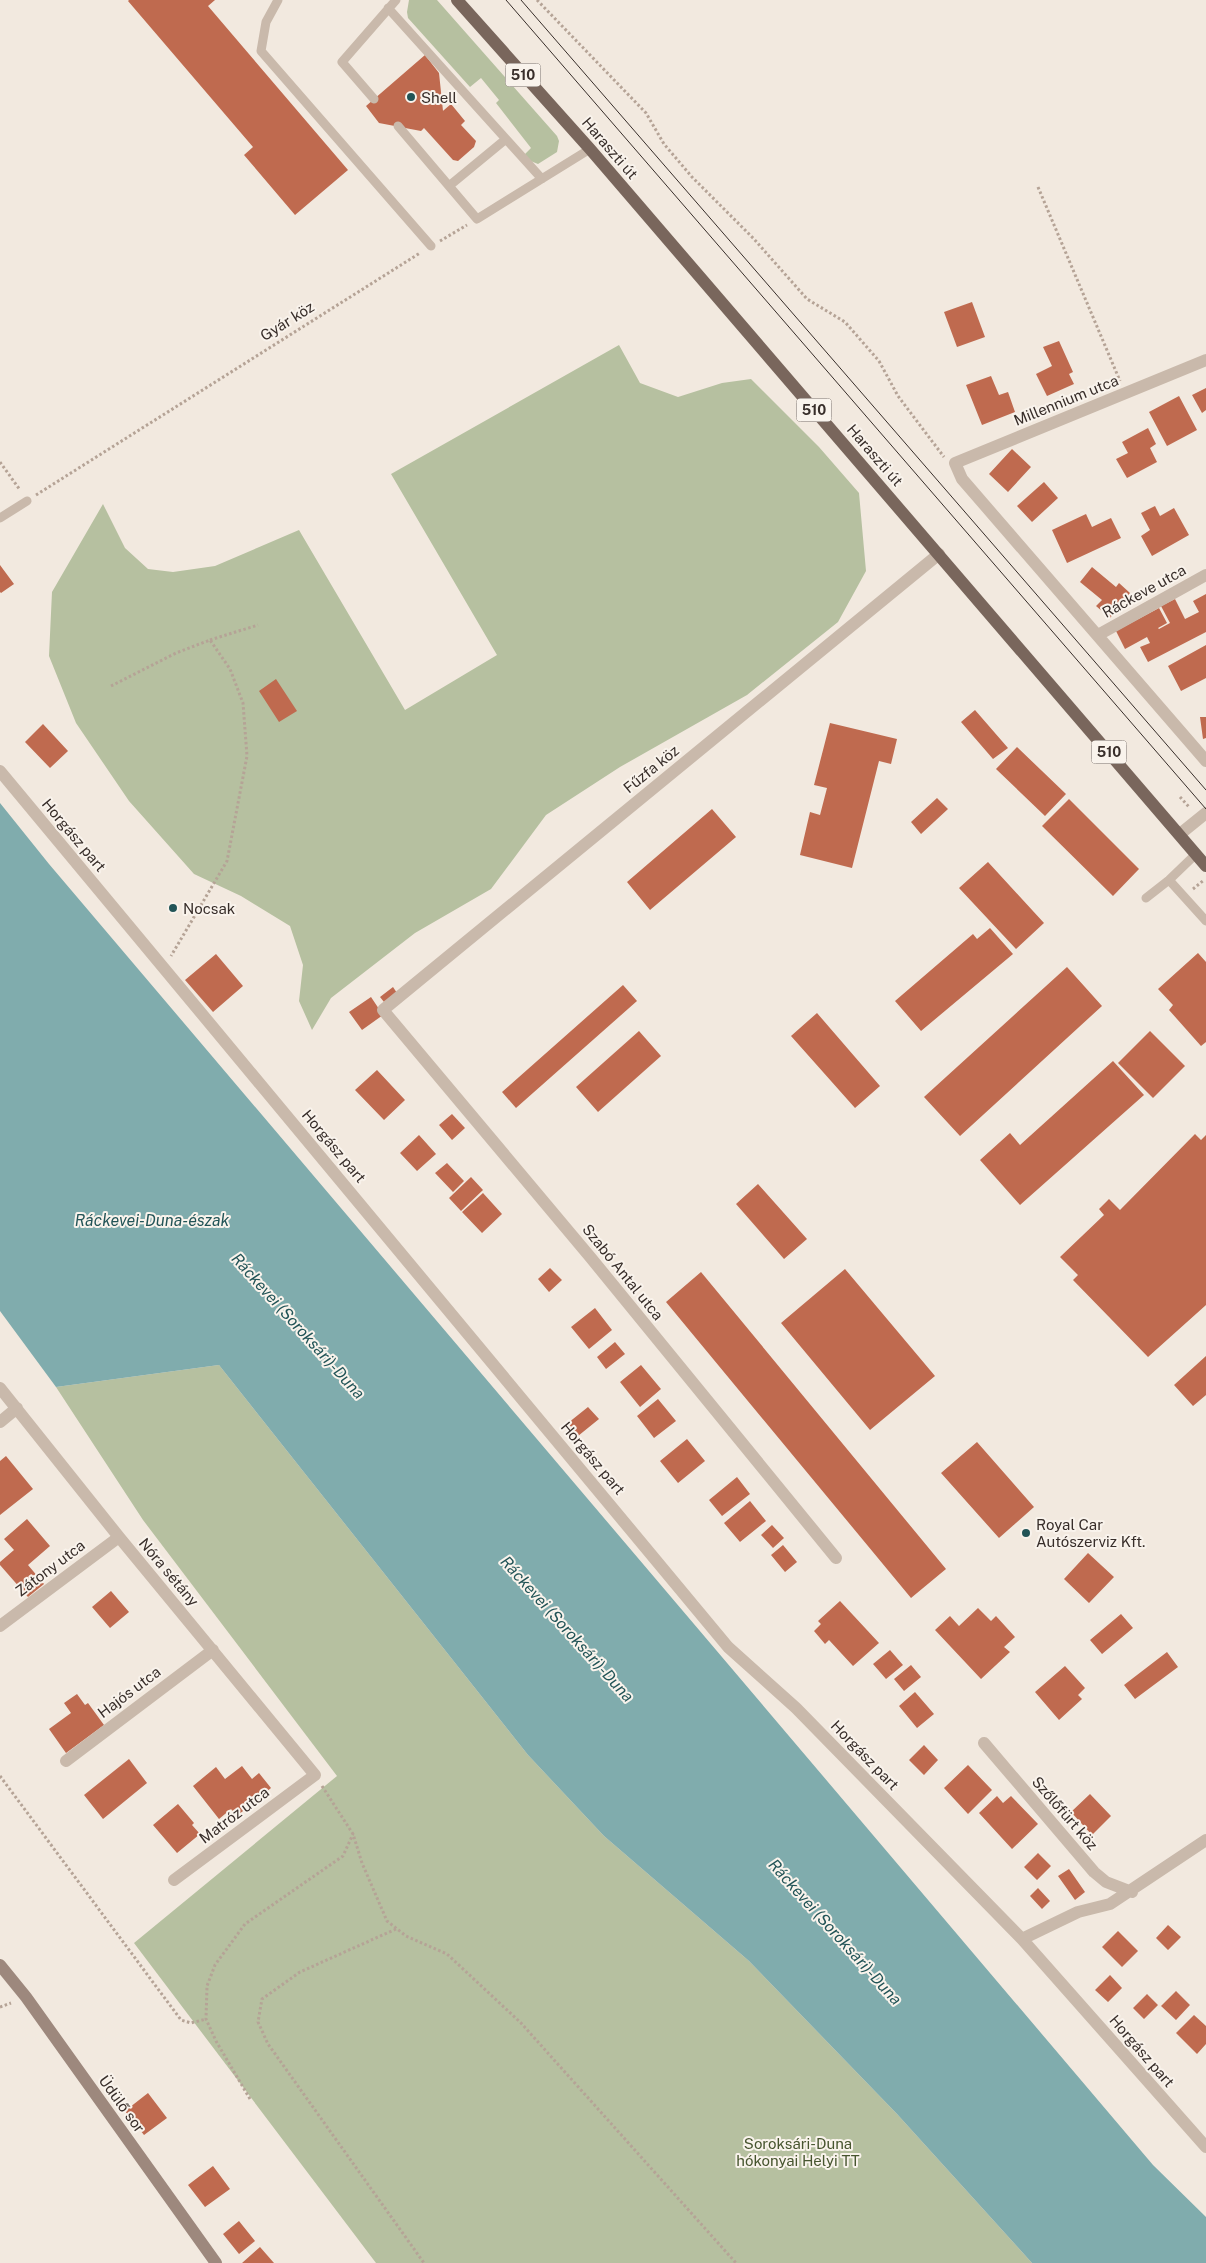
<svg xmlns="http://www.w3.org/2000/svg" width="1206" height="2263" viewBox="0 0 1206 2263" font-family="'Public Sans',sans-serif">
  <style>
    .green { fill: #b6c0a0 }
    .water { fill: #80acad }
    .building { fill: #bf6a4f }
    .lines { fill: none; stroke-linecap: round; stroke-linejoin: round }
    .path { stroke: #b5a396; stroke-width: 3; stroke-dasharray: 2.5 2.5; stroke-linecap: butt }
    .lane { stroke: #c9b9ab; stroke-width: 9 }
    .street { stroke: #c9b9ab; stroke-width: 12 }
    .secondary { stroke: #9d887d; stroke-width: 12 }
    .primary { stroke: #79665c; stroke-width: 12 }
    .tram { stroke: #382e2a; stroke-width: 1 }
    .poi-dot { fill: #225457; stroke: #f9f3ec; stroke-width: 2 }
    .labels { text-anchor: middle; dominant-baseline: central; stroke-width: 4; stroke-linejoin: round; paint-order: stroke }
    .shield { fill: #f9f3ec; stroke: #726964; stroke-width: 1 }
    .shield-label { font-size: 14px; font-weight: bold; fill: #382e2a }
    .poi-label { font-size: 15px; fill: #382e2a; stroke: #f9f3ec; text-anchor: start }
    .street-label { font-size: 15px; fill: #382e2a; stroke: #f9f3ec }
    .park-label { font-size: 15px; fill: #47552f; stroke: #f9f3ec }
    .water-label { font-size: 16px; font-style: italic; fill: #225457; stroke: #f9f3ec }
  </style>
  <rect width="100%" height="100%" fill="#f2e9df"/>
  <path class="green" d="M409,0h28l120,136 2,5 -2,11 -19,12 -10,-4 -4,-5 7,-7 -35,-45 3,-3 -18,-22 -11,9 -62,-69 -1,-6z
    M619,345l21,38 38,14 44,-14 29,-4 68,68 40,46 7,78 -28,51 -91,73 -127,72 -74,48 -55,74 -76,44 -84,65 -19,32 -13,-29 4,-36 -13,-39 -49,-30 -47,-22 -65,-73 -53,-78 -27,-67 3,-64 51,-88 22,44 23,21 25,3 42,-6 84,-36 106,180 92,-55 -106,-181z
    M219,1365l309,390 76,81 145,125 148,153 135,149h-656l-242,-320 203,-167 -194,-256 -87,-133z"/>
  <path class="water" d="M0,803l49,61 1104,1301 53,52v46h-174l-135,-149 -148,-153 -145,-125 -76,-81 -309,-390 -163,22 -56,-76z"/>
  <path class="building" d="M129,0h86l-7,6 140,164 -53,45 -51,-60 9,-8 -125,-146z
    M425,55l14,18 4,38 -6,5 14,-12 14,17 -4,4 15,16 -2,6 -16,14 -5,-1 -29,-32 -3,3 -42,-8 -13,-17z
    M972,302l13,35 -28,10 -13,-35z
    M1059,341l14,31 -4,2 5,10 -27,12 -11,-22 16,-8 -9,-19z
    M991,376l8,19 9,-3 7,20 -33,13 -16,-40z
    M1206,388v22l-4,3 -10,-18z
    M1179,396l18,34 -30,16 -18,-34z
    M1148,428l8,16 -6,4 7,14 -30,16 -11,-19 12,-6 -6,-11z
    M1012,449l19,18 -23,25 -19,-18z
    M1044,482l14,16 -26,24 -15,-16z
    M1155,506l5,10 14,-8 15,27 -37,21 -11,-20 9,-6 -9,-17z
    M1086,514l6,13 19,-9 10,20 -54,25 -15,-33z
    M0,565l14,19 -13,9 -1,-1z
    M1092,567l24,20 3,-4 11,10 -20,25 -14,-12 6,-6 -22,-18z
    M1206,594v38l-58,30 -8,-15 10,-4 -3,-6 -22,12 -9,-18 43,-23 8,15 -9,5 1,1 11,-6 -9,-17 14,-7 10,20 14,-7 -6,-11z
    M1206,645v33l-25,13 -13,-25z
    M276,679l21,32 -18,11 -20,-31z
    M975,710l33,38 -15,11 -32,-37z
    M1200,717h6v21l-3,1z
    M830,723l67,16 -6,25 -12,-3 -27,107 -52,-13 10,-43 10,3 7,-27 -13,-3z
    M43,724l25,27 -18,17 -25,-26z
    M1017,747l49,47 -21,22 -49,-47z
    M937,798l11,11 -27,25 -10,-12z
    M1069,799l70,70 -26,27 -71,-70z
    M712,809l24,28 -86,73 -23,-28z
    M988,862l56,61 -28,26 -57,-61z
    M990,928l23,26 -92,77 -26,-30 78,-67 4,5z
    M1198,953l8,9v80l-5,4 -32,-36 4,-5 -15,-16z
    M216,954l27,32 -30,26 -28,-32z
    M1067,967l35,39 -142,130 -36,-39z
    M623,985l14,16 -121,107 -14,-16z
    M393,987l4,6 -13,9 -4,-5z
    M371,997l12,18 -21,15 -13,-18z
    M817,1013l63,73 -25,22 -64,-72z
    M639,1031l22,25 -63,56 -22,-25z
    M1150,1031l35,35 -32,32 -35,-35z
    M1113,1061l31,34 -124,110 -40,-45 30,-27 10,12z
    M377,1070l28,30 -21,20 -29,-30z
    M452,1114l13,14 -13,12 -13,-15z
    M1195,1134l6,6 5,-5v170l-58,52 -75,-77 5,-5 -18,-18 44,-42 -5,-6 10,-10 11,11z
    M419,1135l17,19 -19,17 -17,-18z
    M447,1163l17,18 -11,11 -18,-19z
    M471,1177l12,13 -22,21 -12,-13z
    M758,1184l49,55 -23,20 -48,-55z
    M483,1193l19,21 -20,19 -20,-21z
    M550,1268l12,12 -13,12 -11,-13z
    M845,1269l90,107 -65,54 -89,-107z
    M701,1272l245,297 -35,29 -245,-296z
    M595,1308l17,22 -23,19 -18,-22z
    M615,1342l10,12 -19,15 -9,-12z
    M1206,1356v39l-13,11 -19,-21z
    M641,1365l20,24 -21,18 -20,-25z
    M658,1399l18,22 -22,17 -17,-22z
    M588,1407l11,12 -21,17 -10,-13z
    M687,1439l18,22 -27,22 -18,-22z
    M977,1442l57,65 -35,31 -58,-65z
    M6,1456l27,33 -33,26v-54z
    M737,1477l13,17 -28,22 -13,-16z
    M750,1501l16,20 -26,21 -16,-19z
    M27,1519l23,27 -22,19 16,19 -16,13 -28,-32v-3l14,-12 -10,-11z
    M772,1525l12,13 -11,10 -12,-13z
    M783,1545l14,17 -12,10 -14,-17z
    M1088,1553l26,24 -25,26 -25,-24z
    M111,1591l18,21 -19,16 -18,-21z
    M840,1601l39,42 -26,23 -24,-26 -4,4 -11,-13 7,-7 -3,-3z
    M978,1608l13,13 5,-5 19,21 -11,10 6,5 -29,27 -46,-49 15,-14 9,10z
    M1121,1614l12,14 -31,26 -12,-14z
    M890,1650l13,15 -17,14 -13,-15z
    M1167,1652l11,15 -43,32 -11,-14z
    M911,1665l10,12 -17,14 -10,-12z
    M1065,1666l20,22 -7,7 4,4 -23,21 -24,-28z
    M915,1692l19,22 -17,14 -18,-22z
    M77,1694l8,11 3,-2 16,22 -38,28 -17,-24 22,-16 -7,-10z
    M924,1745l14,15 -14,15 -15,-15z
    M129,1759l18,24 -44,36 -19,-24z
    M968,1765l24,25 -24,24 -24,-26z
    M242,1766l10,13 7,-6 12,15 -34,28 -6,-7 -12,10 -26,-33 23,-19 9,12z
    M1090,1794l21,22 -19,19 -21,-23z
    M997,1796l6,7 8,-7 27,28 -26,25 -33,-36z
    M178,1804l16,19 -2,2 8,9 -23,19 -24,-28z
    M1038,1853l13,13 -14,14 -13,-13z
    M1069,1869l16,23 -10,8 -17,-24z
    M1038,1888l12,13 -8,8 -12,-13z
    M1168,1925l13,12 -13,13 -12,-12z
    M1118,1931l20,20 -16,16 -20,-20z
    M1110,1975l12,13 -14,14 -13,-12z
    M1176,1991l14,14 -14,15 -15,-14z
    M1147,1994l11,11 -14,14 -11,-11z
    M1194,2015l12,11v18l-9,10 -21,-21z
    M148,2093l19,25 -23,17 -19,-24z
    M213,2166l17,23 -25,18 -17,-22z
    M239,2221l16,20 -16,13 -16,-20z
    M260,2247l14,16h-32z"/>
  <g class="lines">
    <path class="path" d="M537,0l109,113 18,31 28,33 62,62 53,60 38,23 34,39 19,35 46,61
      M1038,187l82,194
      M440,241l27,-16
      M0,462l20,28
      M36,495l384,-242
      M210,640l48,-15
      M111,686l65,-33 34,-13 20,29 13,34 4,53 -20,105 -56,95
      M1180,797l10,11
      M1193,889l11,-9
      M0,1776l181,244 10,3 15,-4
      M322,1786l31,48 9,29 25,58 19,15 41,18 74,69 215,240
      M396,1929l-96,43 -38,27 -4,23 10,22 156,219
      M0,2007l11,-4
      M250,2099l-34,-58 -10,-22 1,-33 8,-21 30,-41 98,-68 10,-22"/>
    <path class="lane" d="M278,0l-12,22 -5,29 170,195
      M388,8l154,171
      M374,99l-32,-37 54,-62
      M398,126l79,93 113,-70
      M449,186l57,-47
      M0,518l27,-17
      M1169,880l37,41
      M1146,898l23,-18 27,-26"/>
    <path class="street" d="M1206,360l-251,103 7,16 244,282
      M1098,635l108,-60
      M0,771l728,876 68,61 226,231 184,208
      M1180,834l26,-21
      M0,1388l119,149 196,238 -141,105
      M0,1422l17,-14
      M836,1558l-245,-300 -208,-248 556,-456
      M0,1626l119,-89
      M984,1743l110,129 12,10 26,10
      M66,1761l147,-111
      M1022,1939l56,-27 32,-8 96,-64"/>
    <path class="secondary" d="M0,1965l26,32 190,266"/>
    <path class="primary" d="M457,0l133,149 616,717"/>
    <path class="tram" d="M506,0l700,809
      M521,0l685,790"/>
  </g>
  <g class="poi-dot">
    <circle cx="411" cy="97" r="5"/>
    <circle cx="173" cy="908" r="5"/>
    <circle cx="1026" cy="1533" r="5"/>
  </g>
  <g class="labels">
    <g class="shield">
      <rect x="505.5" y="63.5" width="35" height="23" rx="4"/>
      <rect x="796.5" y="398.5" width="35" height="23" rx="4"/>
      <rect x="1091.5" y="740.5" width="35" height="23" rx="4"/>
    </g>
    <g class="shield-label">
      <text x="523" y="75">510</text>
      <text x="814" y="410">510</text>
      <text x="1109" y="752">510</text>
    </g>
    <g class="poi-label">
      <text x="421" y="97">Shell</text>
      <text x="183" y="908">Nocsak</text>
      <text x="1036" y="1524">Royal Car<tspan x="1036" dy="17">Autószerviz Kft.</tspan></text>
    </g>
    <g class="street-label">
      <text transform="translate(610 148) rotate(49)">Haraszti út</text>
      <text transform="translate(287 321) rotate(-32)">Gyár köz</text>
      <text transform="translate(1066 400) rotate(-22)">Millennium utca</text>
      <text transform="translate(875 455) rotate(49)">Haraszti út</text>
      <text transform="translate(1144 591) rotate(-29)">Ráckeve utca</text>
      <text transform="translate(651 769) rotate(-39)">Fűzfa köz</text>
      <text transform="translate(74 835) rotate(50)">Horgász part</text>
      <text transform="translate(334 1146) rotate(50)">Horgász part</text>
      <text transform="translate(623 1272) rotate(51)">Szabó Antal utca</text>
      <text transform="translate(593 1458) rotate(50)">Horgász part</text>
      <text transform="translate(50 1568) rotate(-37)">Zátony utca</text>
      <text transform="translate(169 1572) rotate(50)">Nóra sétány</text>
      <text transform="translate(129 1692) rotate(-37)">Hajós utca</text>
      <text transform="translate(865 1755) rotate(46)">Horgász part</text>
      <text transform="translate(1065 1813) rotate(49)">Szőlőfürt köz</text>
      <text transform="translate(234 1815) rotate(-37)">Matróz utca</text>
      <text transform="translate(1142 2051) rotate(49)">Horgász part</text>
      <text transform="translate(122 2104) rotate(54)">Üdülő sor</text>
    </g>
    <g class="park-label">
      <text x="798" y="2143">Soroksári-Duna<tspan x="798" dy="17">hókonyai Helyi TT</tspan></text>
    </g>
    <g class="water-label">
      <text x="152" y="1220">Ráckevei-Duna-észak</text>
      <text transform="translate(298 1326) rotate(48)">Ráckevei (Soroksári)-Duna</text>
      <text transform="translate(567 1629) rotate(48)">Ráckevei (Soroksári)-Duna</text>
      <text transform="translate(835 1932) rotate(48)">Ráckevei (Soroksári)-Duna</text>
    </g>
  </g>
</svg>
